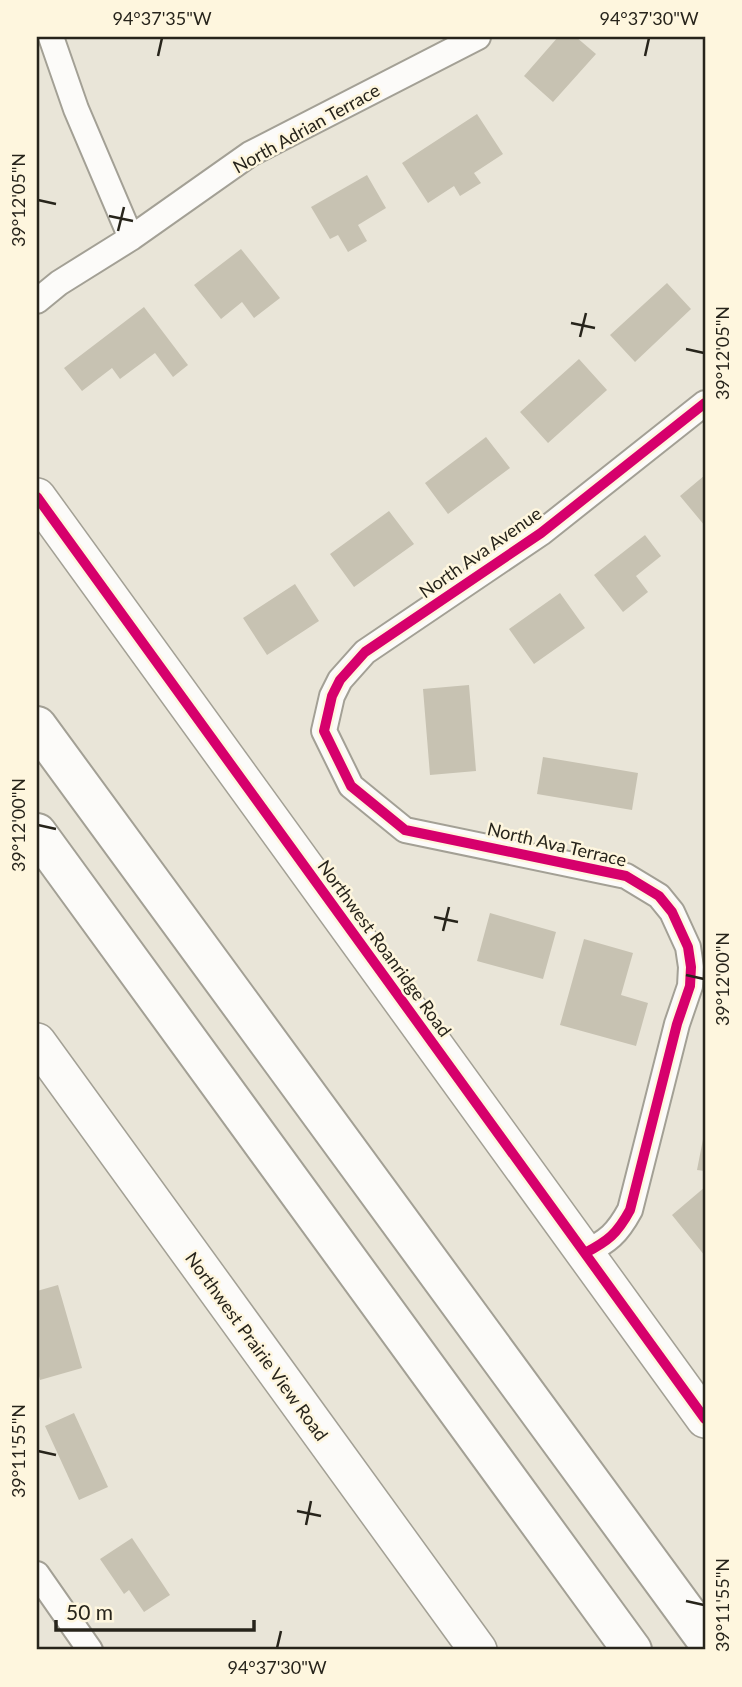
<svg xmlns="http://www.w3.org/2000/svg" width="742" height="1687" viewBox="0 0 742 1687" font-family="Lato,sans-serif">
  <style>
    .building { fill: #c7c2b2 }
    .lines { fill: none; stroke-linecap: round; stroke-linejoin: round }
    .street-casing { stroke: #a3a095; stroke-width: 28 }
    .secondary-casing { stroke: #a3a095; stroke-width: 40 }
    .highway-casing { stroke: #a3a095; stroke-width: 42 }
    .street { stroke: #fcfbf9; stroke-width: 24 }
    .secondary { stroke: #fcfbf9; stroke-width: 37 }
    .highway { stroke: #fcfbf9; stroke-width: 38 }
    .cycleway-casing { stroke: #fef6de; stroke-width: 15 }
    .cycleway { stroke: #d6006c; stroke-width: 10 }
    .ticks { fill: none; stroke: #27241b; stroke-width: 2.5 }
    .labels { text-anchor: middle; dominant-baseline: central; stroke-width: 5; stroke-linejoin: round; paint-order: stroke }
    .street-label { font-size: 18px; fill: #27241b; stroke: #fef6de }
    .neatline { fill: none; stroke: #27241b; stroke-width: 2.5 }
    .ticks-label { font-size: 18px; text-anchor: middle; fill: #27241b }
  </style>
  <rect width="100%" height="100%" fill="#e9e5d8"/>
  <path class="building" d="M558,37h18l20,17 -43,48 -29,-26z
    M477,114l26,40 -29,19 7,10 -21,13 -6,-10 -26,17 -26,-40z
    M367,175l19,33 -28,17 9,16 -19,11 -10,-17 -8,4 -19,-32z
    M241,249l39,49 -26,20 -12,-16 -21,17 -27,-34z
    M667,283l24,26 -56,53 -25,-27z
    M144,307l44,58 -15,12 -18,-24 -35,26 -8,-11 -30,23 -18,-23z
    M579,359l28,31 -59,53 -28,-31z
    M486,437l24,31 -62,46 -23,-31z
    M705,475v51l-25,-30z
    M389,511l25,33 -60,43 -24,-33z
    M645,535l16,21 -25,20 12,16 -25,20 -29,-37z
    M295,584l24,37 -52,34 -24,-37z
    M560,593l25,35 -51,36 -25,-35z
    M469,685l7,86 -46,4 -7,-86z
    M543,757l95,16 -6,37 -95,-16z
    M490,913l66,19 -13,47 -66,-18z
    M584,939l49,14 -12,42 27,8 -12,43 -76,-21z
    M704,1134h1v37l-8,-1z
    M705,1187v69l-33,-41z
    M58,1285l24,83 -42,12 -3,-12v-77z
    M74,1413l34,74 -29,13 -34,-74z
    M132,1538l38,57 -26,17 -15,-22 -5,4 -24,-35z"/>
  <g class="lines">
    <defs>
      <path id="street" d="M51,37l25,72 55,129
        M37,301l22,-18 72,-45 119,-84 228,-117
        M585,1253c23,-12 32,-19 45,-43l47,-186 13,-38 1,-19 -3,-20 -16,-35 -13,-16 -33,-20 -221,-46 -54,-44 -27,-55 8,-35 8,-16 25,-28 176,-119 164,-130
        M37,1574l53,76"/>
      <path id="secondary" d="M37,497l668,922
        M37,1042l441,608"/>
      <path id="highway" d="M37,726l668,912
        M37,833l595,817"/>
    </defs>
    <use href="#street" class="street-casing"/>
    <use href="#secondary" class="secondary-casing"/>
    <use href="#highway" class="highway-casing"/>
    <use href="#street" class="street"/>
    <use href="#secondary" class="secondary"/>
    <use href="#highway" class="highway"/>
    <defs>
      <path id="cycleway" d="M37,497l668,922
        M585,1253c23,-12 32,-19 45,-43l47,-186 13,-38 1,-19 -3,-20 -16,-35 -13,-16 -33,-20 -221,-46 -54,-44 -27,-55 8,-35 8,-16 25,-28 176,-119 164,-130"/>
    </defs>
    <use href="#cycleway" class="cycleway-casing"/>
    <use href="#cycleway" class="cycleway"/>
  </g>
  <path class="ticks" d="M158,56l4,-18M645,56l4,-18M38,200l18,4M109,216l24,5M118,231l6,-24M571,323l24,5M580,337l6,-24M686,349l18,4M38,825l18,4M434,917l24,5M443,931l6,-24M686,975l18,4M38,1451l18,4M297,1511l24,5M306,1525l5,-24M686,1601l18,4M277,1648l4,-17"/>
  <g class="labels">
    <g class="street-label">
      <text transform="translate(306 128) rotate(-29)">North Adrian Terrace</text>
      <text transform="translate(480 552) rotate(-35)">North Ava Avenue</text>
      <text transform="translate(557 844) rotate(13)">North Ava Terrace</text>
      <text transform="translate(385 948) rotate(54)">Northwest Roanridge Road</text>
      <text transform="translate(257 1346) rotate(54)">Northwest Prairie View Road</text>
    </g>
  </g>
  <rect width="742" height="1687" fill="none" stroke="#fef6de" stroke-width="77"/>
  <path d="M56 1620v10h198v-10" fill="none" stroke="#27241b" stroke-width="3.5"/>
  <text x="66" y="1620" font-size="21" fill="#27241b" stroke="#fef6de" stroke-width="5" paint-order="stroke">50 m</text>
  <rect x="38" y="38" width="666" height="1610" class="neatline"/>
  <g class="ticks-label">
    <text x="162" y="25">94°37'35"W</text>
    <text x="649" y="25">94°37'30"W</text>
    <text transform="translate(19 200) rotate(-90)" y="6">39°12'05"N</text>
    <text transform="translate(723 353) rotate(-90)" y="6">39°12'05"N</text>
    <text transform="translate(19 825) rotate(-90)" y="6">39°12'00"N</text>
    <text transform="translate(723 979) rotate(-90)" y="6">39°12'00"N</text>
    <text transform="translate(19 1451) rotate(-90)" y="6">39°11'55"N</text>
    <text transform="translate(723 1605) rotate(-90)" y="6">39°11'55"N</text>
    <text x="277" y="1674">94°37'30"W</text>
  </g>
</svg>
